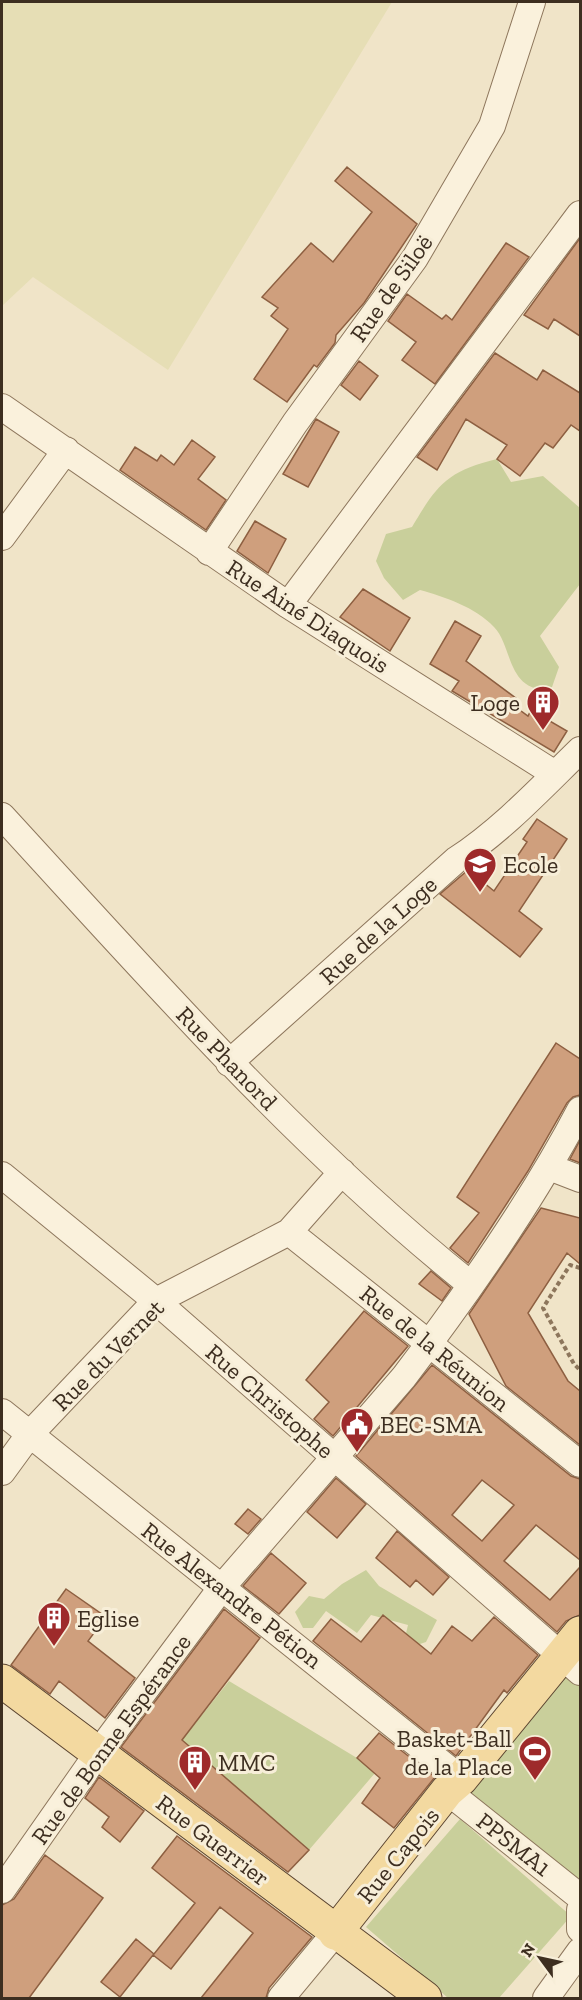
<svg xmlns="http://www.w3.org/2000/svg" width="582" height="2000" viewBox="0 0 582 2000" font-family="'Zilla Slab',serif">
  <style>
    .farmland { fill: #e6deb5 }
    .green { fill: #c9cf9b }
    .building { fill: #cf9f7d; stroke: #8d5f41; stroke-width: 1.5; fill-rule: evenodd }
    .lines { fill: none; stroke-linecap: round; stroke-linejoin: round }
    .minor-casing { stroke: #8d765c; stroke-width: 28 }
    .major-casing { stroke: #5b4430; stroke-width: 35 }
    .path { stroke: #8d765c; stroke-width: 4; stroke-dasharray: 4.5 3; stroke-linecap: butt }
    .minor { stroke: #faf1dc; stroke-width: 26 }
    .major { stroke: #f3d9a0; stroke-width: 33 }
    .labels { text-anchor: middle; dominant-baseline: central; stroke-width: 6; stroke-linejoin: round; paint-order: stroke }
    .street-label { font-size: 24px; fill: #3d2e20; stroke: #f7eed8 }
    .poi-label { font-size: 24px; fill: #3d2e20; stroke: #f7eed8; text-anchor: start }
  </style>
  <rect width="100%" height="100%" fill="#f0e4c8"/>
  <path class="farmland" d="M2,2h390l-224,368 -135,-93 -31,29z"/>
  <path class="green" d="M497,459l14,23 32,-6 37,32v76l-40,52 19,31 -8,23c-45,2 -38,-44 -57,-63 -19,-20 -49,-30 -74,-37l-17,10 -19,-22 -8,-17 10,-27 26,-7c25,-42 35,-56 85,-68z
    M366,1570l13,16 58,34 -11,22 -24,8 6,-25 -37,-10 -14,18 -31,-22 -13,17h-10l-8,-16 14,-16 15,3 18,-15z
    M564,1672l16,14v199l-112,-92z
    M229,1681l128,77 18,15 -66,77 -127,-110z
    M460,1819l111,97 -72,82h-51l-82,-71z"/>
  <path class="building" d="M347,167l70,57 -53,79 -28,32 -1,8 -18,24 -3,-2 -27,37 -33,-23 34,-50 -17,-13 7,-8 -16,-11 49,-54 22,19 39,-50 -37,-31z
    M580,238v98l-26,-17 -6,10 -24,-14z
    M506,243l23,14 -94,127 -33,-24 14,-18 -28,-21 19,-27 35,25 4,-4 6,5z
    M495,353l42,27 6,-10 37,23v38l-9,-6 -18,23 -8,-5 -25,33 -23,-17 10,-14 -41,-26 -29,51 -20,-13z
    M359,361l19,15 -18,24 -19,-15z
    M316,419l23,13 -31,55 -25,-13z
    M192,440l23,17 -17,22 28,21 -20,30 -86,-60 15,-23 22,14 4,-6 13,10z
    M255,521l31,18 -18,34 -31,-22z
    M363,589l47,29 -20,33 -50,-34z
    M455,621l26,15 -15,25 51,38 -4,6 15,11 3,-6 36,21 -13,21 -102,-61 7,-10 -29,-17z
    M537,819l30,20 -48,72 23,18 -22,28 -80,-63 28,-24 26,21 33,-49 -4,-3z
    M556,1043l24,16v36l-7,2 -6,6 -39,68 -60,92 -18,-15 29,-35 -22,-16z
    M580,1140v23l-10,-4z
    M541,1208l39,10v46l-13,-11 -39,60 40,68 12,10v54l-74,-59 -37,-72z
    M431,1271l20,17 -9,13 -23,-17z
    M364,1311l44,35 -75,90 -19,-17 15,-17 -23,-22z
    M432,1365l139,111 9,3v81l-44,-35 -32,36 46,39 30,-33v48l-14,6 -9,11 -201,-176zM482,1480l32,25 -32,36 -30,-26z
    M336,1478l30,26 -29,34 -30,-26z
    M248,1509l13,10 -13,15 -13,-10z
    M397,1531l52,46 -16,18 -17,-15 -6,7 -34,-29z
    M271,1553l35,30 -27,31 -36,-28z
    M66,1589l40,28 -18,24 47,37 -30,40 -46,-37 -9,13 -39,-29z
    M224,1609l36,29 -78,102 127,110 -21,22 -167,-125z
    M383,1615l48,39 21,-28 20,15 22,-24 44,38 -31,38 -3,-3 -48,66 -143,-115 18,-22 30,23z
    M379,1733l56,44 -41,51 -32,-25 18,-25 -23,-20z
    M99,1777l45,34 -24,31 -18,-15 7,-10 -24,-19z
    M177,1836l135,101 -43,51 -3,10h-65l52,-65 -33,-26 -49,62 -18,-14 -33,42 -19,-15 35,-43 18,15 41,-51 -43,-35z
    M45,1855l58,43 -74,100h-27v-93l12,-6z"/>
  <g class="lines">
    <defs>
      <path id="minor" d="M2,407l286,198 267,169
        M2,537l64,-87
        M209,552l86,-129 120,-165 77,-132 40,-124
        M288,605l292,-391
        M2,816c149,162 295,330 468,468
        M229,1063l227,-203c46,-30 85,-72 124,-110
        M549,1167l31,12
        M2,1175l154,126 424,371
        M289,1232l291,232
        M2,1412l459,367
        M2,1472l27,-37 127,-134 133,-69 53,-60
        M447,1791l133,106
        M2,1890l96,-137 124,-166 182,-210c63,-83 128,-175 176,-267
        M580,1910v19
        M281,1998l54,-65
        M546,1998l34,-47"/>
      <path id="major" d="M2,1681l423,317
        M335,1933l112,-142 14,-12 119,-146"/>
    </defs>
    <use href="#minor" class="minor-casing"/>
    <use href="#major" class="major-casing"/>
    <path class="path" d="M580,1268l-10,-3 -27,43 31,56 6,6"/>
    <use href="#minor" class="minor"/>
    <use href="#major" class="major"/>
  </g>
  <defs>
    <symbol id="building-pin" viewBox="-11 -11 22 30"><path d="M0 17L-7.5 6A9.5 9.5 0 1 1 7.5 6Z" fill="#9e2a2b" stroke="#f7eed8"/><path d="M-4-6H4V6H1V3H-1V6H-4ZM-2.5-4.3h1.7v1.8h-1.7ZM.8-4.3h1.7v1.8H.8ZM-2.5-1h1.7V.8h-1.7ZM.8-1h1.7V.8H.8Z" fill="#fff"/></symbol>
    <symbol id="school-pin" viewBox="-11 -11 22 30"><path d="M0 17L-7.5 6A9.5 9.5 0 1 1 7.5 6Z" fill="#9e2a2b" stroke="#f7eed8"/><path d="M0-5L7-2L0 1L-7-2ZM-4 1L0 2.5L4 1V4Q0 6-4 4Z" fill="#fff"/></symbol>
    <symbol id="civic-pin" viewBox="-11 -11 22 30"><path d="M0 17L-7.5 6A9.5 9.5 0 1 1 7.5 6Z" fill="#9e2a2b" stroke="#f7eed8"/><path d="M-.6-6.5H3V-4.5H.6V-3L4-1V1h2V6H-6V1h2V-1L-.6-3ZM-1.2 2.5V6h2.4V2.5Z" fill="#fff"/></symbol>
    <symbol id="stadium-pin" viewBox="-11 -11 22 30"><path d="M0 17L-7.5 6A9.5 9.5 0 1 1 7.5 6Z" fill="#9e2a2b" stroke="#f7eed8"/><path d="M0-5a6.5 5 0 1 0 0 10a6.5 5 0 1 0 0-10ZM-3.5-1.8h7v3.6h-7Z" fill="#fff"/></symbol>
  </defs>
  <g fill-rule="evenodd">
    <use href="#building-pin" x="524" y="683" width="38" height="52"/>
    <use href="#school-pin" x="461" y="845" width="38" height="52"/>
    <use href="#civic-pin" x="338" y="1405" width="38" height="52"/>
    <use href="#building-pin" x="35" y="1599" width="38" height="52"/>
    <use href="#stadium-pin" x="516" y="1733" width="38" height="52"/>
    <use href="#building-pin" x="176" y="1743" width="38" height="52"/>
  </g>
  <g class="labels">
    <g class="street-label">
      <text transform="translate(391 288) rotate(-55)">Rue de Siloë</text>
      <text transform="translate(308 616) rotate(33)">Rue Ainé Diaquois</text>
      <text transform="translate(378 930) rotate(-42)">Rue de la Loge</text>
      <text transform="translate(227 1058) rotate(46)">Rue Phanord</text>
      <text transform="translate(435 1348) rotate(39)">Rue de la Réunion</text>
      <text transform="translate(108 1355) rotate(-45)">Rue du Vernet</text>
      <text transform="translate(270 1401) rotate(41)">Rue Christophe</text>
      <text transform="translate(232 1595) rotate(38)">Rue Alexandre Pétion</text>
      <text transform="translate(111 1739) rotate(-54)">Rue de Bonne Espérance</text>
      <text transform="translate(213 1840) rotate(37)">Rue Guerrier</text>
      <text transform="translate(514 1844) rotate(38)">PPSMA1</text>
      <text transform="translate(398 1855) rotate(-51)">Rue Capois</text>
    </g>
    <g class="poi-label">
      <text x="520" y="702" text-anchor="end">Loge</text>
      <text x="503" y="864">Ecole</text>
      <text x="380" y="1424">BEC-SMA</text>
      <text x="77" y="1618">Eglise</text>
      <text x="512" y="1738" text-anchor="end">Basket-Ball<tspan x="512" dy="28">de la Place</tspan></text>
      <text x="218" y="1762">MMC</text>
    </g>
  </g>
  <rect width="582" height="2000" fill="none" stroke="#3d2e20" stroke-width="6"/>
  <g transform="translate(540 1958) rotate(303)" stroke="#f7eed8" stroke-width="4.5" paint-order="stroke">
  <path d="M0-4.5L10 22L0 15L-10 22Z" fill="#3d2e20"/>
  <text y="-9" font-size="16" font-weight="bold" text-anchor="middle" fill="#3d2e20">N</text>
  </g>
</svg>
